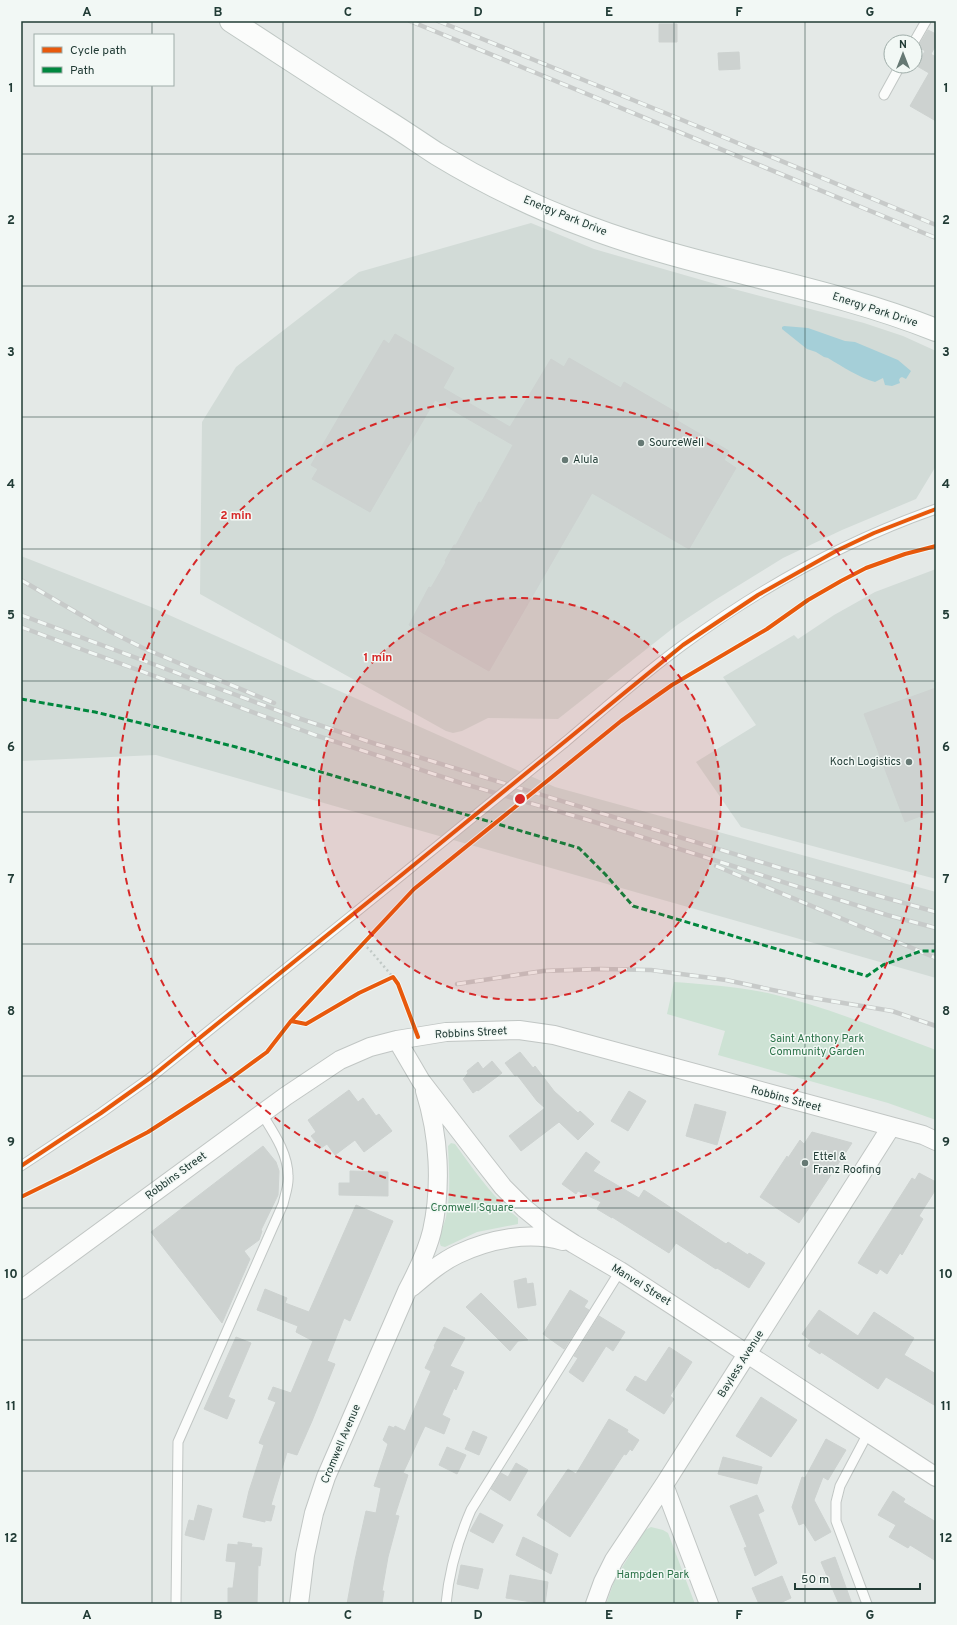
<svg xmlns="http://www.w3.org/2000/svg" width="957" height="1625" viewBox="0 0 957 1625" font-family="Overpass,sans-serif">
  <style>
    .built { fill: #d2dbd7 }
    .green { fill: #cde2d4 }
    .water { fill: #a5cfd8 }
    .building { fill: #cdd2d0; stroke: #cdd2d0 }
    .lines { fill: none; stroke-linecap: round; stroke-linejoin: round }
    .lane-casing { stroke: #c1c6c4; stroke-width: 11 }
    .street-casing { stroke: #c1c6c4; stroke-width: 20 }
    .secondary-casing { stroke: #bfc7c4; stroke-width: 24 }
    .path { stroke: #c1c9c6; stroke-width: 2.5; stroke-dasharray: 2 3; stroke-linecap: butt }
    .lane { stroke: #fbfcfb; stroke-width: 9 }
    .street { stroke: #fbfcfb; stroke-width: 18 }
    .secondary { stroke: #fbfcfb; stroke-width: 22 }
    .rail-casing { stroke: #c7cac9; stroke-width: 4.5 }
    .rail { stroke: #f2f8f5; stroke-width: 3; stroke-dasharray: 9; stroke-linecap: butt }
    .lane-bridge-casing { stroke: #c1c6c4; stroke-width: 11; stroke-linecap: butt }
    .lane-bridge { stroke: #fbfcfb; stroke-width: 9 }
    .quiet { stroke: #00873e; stroke-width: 3; stroke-dasharray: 6 3; stroke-linecap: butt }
    .cycleway-casing { stroke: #f2f8f5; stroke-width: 6 }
    .cycleway { stroke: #e8590c; stroke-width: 4 }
    .grid { fill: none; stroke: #223c36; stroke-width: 1; stroke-opacity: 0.55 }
    .ring { fill: none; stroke: #d62828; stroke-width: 2; stroke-dasharray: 7 5 }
    .poi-dot { fill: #667974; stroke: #f2f8f5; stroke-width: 1.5 }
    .labels { text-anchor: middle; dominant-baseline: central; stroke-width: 3; stroke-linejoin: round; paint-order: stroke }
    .street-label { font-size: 11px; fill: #223c36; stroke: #f2f8f5 }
    .poi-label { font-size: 11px; fill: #223c36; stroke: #f2f8f5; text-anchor: start }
    .park-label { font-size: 11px; fill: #2c7349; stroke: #f2f8f5 }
    .centre { fill: #d62828; stroke: #f2f8f5; stroke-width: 2 }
    .ring-label { font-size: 12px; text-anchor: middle; font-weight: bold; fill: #d62828; stroke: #f2f8f5; stroke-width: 3; stroke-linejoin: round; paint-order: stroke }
    .neatline { fill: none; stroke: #223c36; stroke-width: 1.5 }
    .grid-label { font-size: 13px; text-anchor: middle; font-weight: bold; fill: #223c36 }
  </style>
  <rect width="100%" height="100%" fill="#e4e9e7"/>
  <path class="built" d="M531,223l63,26 132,38 138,36 39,13 33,15v115l-20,33 -74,31 -59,28 -68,42 -38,25 -119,94 -70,-1 -26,13 -9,2 -7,-2 -246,-137 2,-172 34,-55 123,-95z
    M21,556l130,51 404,180 381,105v86l-780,-223 -135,6z
    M936,569v310l-195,-52 -45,-65 60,-37 -33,-48 71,-42 4,4 36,-24 41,-23z"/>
  <path class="green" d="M674,982c31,2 63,5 94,11 57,13 113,37 168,57v70l-48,-17 -170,-48 7,-24 -58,-17z
    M451,1143l4,1c19,26 37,53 63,74v6l-41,8 -32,15 -4,-1c-4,-7 3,-21 5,-29 5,-24 3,-47 2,-71z
    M651,1527l12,3 5,3 27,71h-89l9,-25 30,-49z"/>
  <path class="water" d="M784,326l24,2 37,13 10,1 43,18 13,11 -5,8 -4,-2 -2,1 -1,2 1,3 -8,3 -7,-1 -2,-7 -8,4c-17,-5 -32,-15 -47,-24l-4,-1 -8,-5 -9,-3 -25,-20v-2z"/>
  <path class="building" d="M659,24h18v18h-18z
    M928,30l8,4v11l-5,9 -13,-7z
    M925,51l11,6v64l-26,-15 19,-33 -12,-7z
    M739,52l1,17 -21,1 -1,-17z
    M395,334l59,34 -11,20 67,39 41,-68 13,8 5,-9 52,30 3,-6 55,32 -3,6 53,31 -5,9 12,8 -47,81 -97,-56 -103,178 -80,-46 20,-38 2,1 15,-26 -1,-1 9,-16h2l23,-43 2,1 32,-58 -78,-45 -65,112 -58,-33 6,-10 -7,-4 73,-125 5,4z
    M936,688v122l-31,12 -41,-108z
    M520,1052l13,16 2,-2 19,25 24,22 2,-2 14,13 -16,16 -19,-18 -38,29 -12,-15 36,-28 -8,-7 -20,-26 -2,1 -10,-13z
    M492,1061l10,12 -24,18 -1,-1 -4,3 -10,-14 3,-3v-1l2,-2 -1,-2 11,-9 5,7z
    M349,1090l9,12 5,-4 13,18 3,-2 13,17 -28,21 -9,-12 -20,15 -8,-11 -6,4 -10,-12 5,-4 -8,-12z
    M629,1091l17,10 -18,30 -17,-10z
    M695,1104l31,8 -9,33 -31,-9z
    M812,1132l40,11 -53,80 -39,-26 27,-41 1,2 12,-18 4,4z
    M263,1146l13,16 3,9 -1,24 -17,35 1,1 -3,9 -15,11 6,8 -28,64 -71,-91z
    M586,1152l14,10 -7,9 46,27 5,-8 82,54 2,-2 20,13 1,-2 16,10 -16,25 -32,-20 -1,1 -40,-26 -7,10 -57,-36v1l-15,-9 4,-7 -23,-11 -2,3 -14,-10z
    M350,1171l38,1v24l-49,-1v-12h11z
    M919,1173l17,9v7l-17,27 4,3 -21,36 -2,-2 -13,21 -7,-5 -3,5 -19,-11 54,-85 3,2z
    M356,1205l37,16 -43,100 -6,-3 -17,43 8,3 -23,57 -15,34 -10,-3 -16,53 4,1 -4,15 -6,-1v2l-22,-5 6,-26 15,-46 -5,-2 17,-41 -8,-3 5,-12 18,6 22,-52 -17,-9 2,-6 -41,-16 8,-21 22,9 -2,5 24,9z
    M526,1278l1,6 6,-1 3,22 -18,3 -4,-27z
    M570,1290l18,11 -4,6 5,3 -25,39 -21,-15z
    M481,1293l47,47 -10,1 -8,10 -44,-44z
    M819,1310l39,26 16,-24 40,26 -10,17 32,19v32l-50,-29 -8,12 -57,-37 -1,2 -12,-8 3,-5 -9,-7z
    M599,1316l26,16 -12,19 -7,-5 -23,36 -14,-10 9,-14 -4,-2z
    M444,1327l21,11 -15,28 14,6 -8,18 -2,-2 -12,27 8,4 -6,15 -19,-8 -22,47 5,2 -13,40 4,1 -11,41 -6,34h2l-2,13h-35l8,-44 11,-49 10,2 5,-25 -7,-2 14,-42 -5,-4 6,-14 5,2 1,-2 10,5 26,-60 -6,-3 10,-21 -1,-1z
    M236,1337l15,6 -23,54 7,3 -8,19 -23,-10z
    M669,1347l23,15 -22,34 4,3 -10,15 -38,-24 9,-14 11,6z
    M761,1397l36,23 -26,37 -35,-21z
    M609,1419l19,11 -1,2 12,8 -7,11 -2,-2 -4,6 -2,-1 -54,83 -33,-22 31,-46 8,5z
    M473,1431l14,6 -8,18 -14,-6z
    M826,1439l20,11 -18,30 -5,-3 -9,23 17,32 -16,9 -11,-18 -5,2 -7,-18 10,-30 3,1z
    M447,1447l19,8 -9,19 -18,-9z
    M723,1457l39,10 -5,17 -39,-10z
    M516,1463l12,7 -18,31 -19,-12 10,-16 7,4z
    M893,1491l12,8 -2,3 33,20v39l-26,-16 -2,3 -19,-11 7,-12 -18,-10z
    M757,1495l7,16 -6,3 19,49 -22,13 -11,-28 3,-1 -17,-41z
    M198,1505l14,4 -8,31 -19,-5 4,-15 5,1z
    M480,1513l23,12 -10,18 -23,-12z
    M523,1537l35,17 -7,20 -35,-19z
    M238,1542l14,2 -1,3 11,1 -2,18 -2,-1 -1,39h-29v-16h5l3,-26 -10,-1 2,-17 10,1z
    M835,1557l17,47h-13l-18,-42z
    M461,1565l22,4 -5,20 -21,-5z
    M510,1575l38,7 -3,22 -39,-6z
    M782,1576l9,22 -13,6h-19l-7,-16z"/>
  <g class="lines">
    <defs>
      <path id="lane" d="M914,42l12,-21
        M884,95l16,-29
        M564,743c39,-33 78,-68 119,-98 77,-57 162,-104 253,-136
        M21,1166l80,-53 49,-35 242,-195
        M176,1604l2,-162 105,-238c2,-9 6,-19 5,-28 0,-23 -15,-44 -26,-62
        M446,1604c3,-33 12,-64 25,-94l149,-239
        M867,1604l-31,-83v-19l4,-16 28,-53"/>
      <path id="street" d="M397,1040l24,41 64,83 18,23 21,21 22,18 28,18 46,27 316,206
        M412,1287c14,-12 29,-25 46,-33 32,-15 71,-23 105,-13
        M21,1290l265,-194 54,-36 30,-13 27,-7 49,-8 73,-2 35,5 369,100 13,6
        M664,1485l45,119
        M299,1604l6,-49 9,-42 12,-36 81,-186c10,-19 20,-39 25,-60 10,-45 7,-96 -7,-140
        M595,1604l8,-22 11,-22 50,-75 227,-358"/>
      <path id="secondary" d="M231,21c51,33 102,67 154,99 18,11 35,23 52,34 48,29 99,54 151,73 114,43 235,58 348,103"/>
    </defs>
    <use href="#lane" class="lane-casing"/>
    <use href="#street" class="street-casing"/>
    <use href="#secondary" class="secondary-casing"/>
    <path class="path" d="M363,944l6,5 24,28"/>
    <use href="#lane" class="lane"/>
    <use href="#street" class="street"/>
    <use href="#secondary" class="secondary"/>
    <defs>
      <path id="rail" d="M410,21l526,217
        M438,21l232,94 266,110
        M21,580l84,49 38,19 131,55
        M21,615l277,103 78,26 414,127 146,41
        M21,627l294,108 146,48 127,37 299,95 49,13
        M716,866l220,92
        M457,984l86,-13 57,-2 51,1 75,10 75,16 91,15 44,15"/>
    </defs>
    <use href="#rail" class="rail-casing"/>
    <use href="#rail" class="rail"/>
    <defs>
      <path id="lane-bridge" d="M392,883l172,-140"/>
    </defs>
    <use href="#lane-bridge" class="lane-bridge-casing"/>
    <use href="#lane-bridge" class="lane-bridge"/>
    <path class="quiet" d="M21,699l74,13 78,19 63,16 343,101 26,26 28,32 234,70 16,-11 38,-14h15"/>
    <defs>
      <path id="cycleway" d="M291,1021l15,3 53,-31 34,-16 5,7 20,53
        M21,1166l80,-53 49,-35 254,-205 279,-228 75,-50 78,-44 38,-18 62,-24
        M21,1197l51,-25 76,-40 82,-53 37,-27 24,-31 123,-132 207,-168 51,-36 95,-56 41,-29 33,-19 25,-13 39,-14 31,-8"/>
    </defs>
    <use href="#cycleway" class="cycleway-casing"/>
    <use href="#cycleway" class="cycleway"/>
  </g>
  <path class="grid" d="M152,21v14M283,21v1583M413,21v1583M544,21v1583M674,21v1583M805,21v1583M152,85v1519M21,154h915M21,286h915M21,417h915M21,549h915M21,681h915M21,812h915M21,944h915M21,1076h915M21,1208h915M21,1340h915M21,1471h915"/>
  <circle cx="520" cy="799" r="201" fill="#d62828" fill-opacity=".12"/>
  <g class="ring">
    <circle cx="520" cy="799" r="201"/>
    <circle cx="520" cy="799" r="402"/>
  </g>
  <g class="poi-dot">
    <circle cx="641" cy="443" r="4"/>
    <circle cx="565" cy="460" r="4"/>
    <circle cx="909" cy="762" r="4"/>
    <circle cx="805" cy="1163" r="4"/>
  </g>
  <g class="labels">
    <g class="street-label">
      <text transform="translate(565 216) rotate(22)">Energy Park Drive</text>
      <text transform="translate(875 310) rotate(18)">Energy Park Drive</text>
      <text transform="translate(471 1033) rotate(-3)">Robbins Street</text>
      <text transform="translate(786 1099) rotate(15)">Robbins Street</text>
      <text transform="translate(176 1176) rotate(-36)">Robbins Street</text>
      <text transform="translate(641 1285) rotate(32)">Manvel Street</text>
      <text transform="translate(741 1364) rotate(-58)">Bayless Avenue</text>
      <text transform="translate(341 1444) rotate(-67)">Cromwell Avenue</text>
    </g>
    <g class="poi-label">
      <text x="649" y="443">SourceWell</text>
      <text x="573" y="460">Alula</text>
      <text x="901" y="762" text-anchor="end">Koch Logistics</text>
      <text x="813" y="1157">Ettel &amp;<tspan x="813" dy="13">Franz Roofing</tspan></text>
    </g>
    <g class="park-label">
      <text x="817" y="1039">Saint Anthony Park<tspan x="817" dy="13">Community Garden</tspan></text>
      <text x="472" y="1208">Cromwell Square</text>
      <text x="653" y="1575">Hampden Park</text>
    </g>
  </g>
  <circle cx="520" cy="799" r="6" class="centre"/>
  <g class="ring-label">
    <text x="236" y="519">2 min</text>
    <text x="378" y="661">1 min</text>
  </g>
  <rect width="957" height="1625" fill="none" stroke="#f2f8f5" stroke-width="44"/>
  <rect x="34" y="34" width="140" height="52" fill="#f2f8f5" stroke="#9fada9"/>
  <rect x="42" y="47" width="20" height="6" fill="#e8590c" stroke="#9fada9"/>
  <text x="70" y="54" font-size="12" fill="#223c36">Cycle path</text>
  <rect x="42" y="67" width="20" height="6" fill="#00873e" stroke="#9fada9"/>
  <text x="70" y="74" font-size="12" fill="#223c36">Path</text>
  <g transform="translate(903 54)"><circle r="19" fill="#f2f8f5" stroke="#9fada9"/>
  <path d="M0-3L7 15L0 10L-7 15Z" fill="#667974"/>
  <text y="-6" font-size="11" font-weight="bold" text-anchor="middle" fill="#223c36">N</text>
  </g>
  <path d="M795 1583v6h125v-6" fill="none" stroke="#223c36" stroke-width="2"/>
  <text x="801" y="1583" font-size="12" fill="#223c36" stroke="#f2f8f5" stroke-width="3" paint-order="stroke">50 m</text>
  <rect x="22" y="22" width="913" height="1581" class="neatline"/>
  <g class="grid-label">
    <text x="87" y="16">A</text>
    <text x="218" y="16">B</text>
    <text x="348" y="16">C</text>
    <text x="478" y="16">D</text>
    <text x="609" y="16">E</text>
    <text x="739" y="16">F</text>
    <text x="870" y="16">G</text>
    <text x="11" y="92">1</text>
    <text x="946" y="92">1</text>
    <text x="11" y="224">2</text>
    <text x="946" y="224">2</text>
    <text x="11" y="356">3</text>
    <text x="946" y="356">3</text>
    <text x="11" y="488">4</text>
    <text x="946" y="488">4</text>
    <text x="11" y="619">5</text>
    <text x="946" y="619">5</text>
    <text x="11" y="751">6</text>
    <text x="946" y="751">6</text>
    <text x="11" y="883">7</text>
    <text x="946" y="883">7</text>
    <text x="11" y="1015">8</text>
    <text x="946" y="1015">8</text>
    <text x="11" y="1146">9</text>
    <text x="946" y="1146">9</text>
    <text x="11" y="1278">10</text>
    <text x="946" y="1278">10</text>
    <text x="11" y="1410">11</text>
    <text x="946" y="1410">11</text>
    <text x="11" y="1542">12</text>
    <text x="946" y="1542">12</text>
    <text x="87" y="1619">A</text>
    <text x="218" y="1619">B</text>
    <text x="348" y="1619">C</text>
    <text x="478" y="1619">D</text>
    <text x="609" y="1619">E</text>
    <text x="739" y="1619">F</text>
    <text x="870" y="1619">G</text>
  </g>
</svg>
